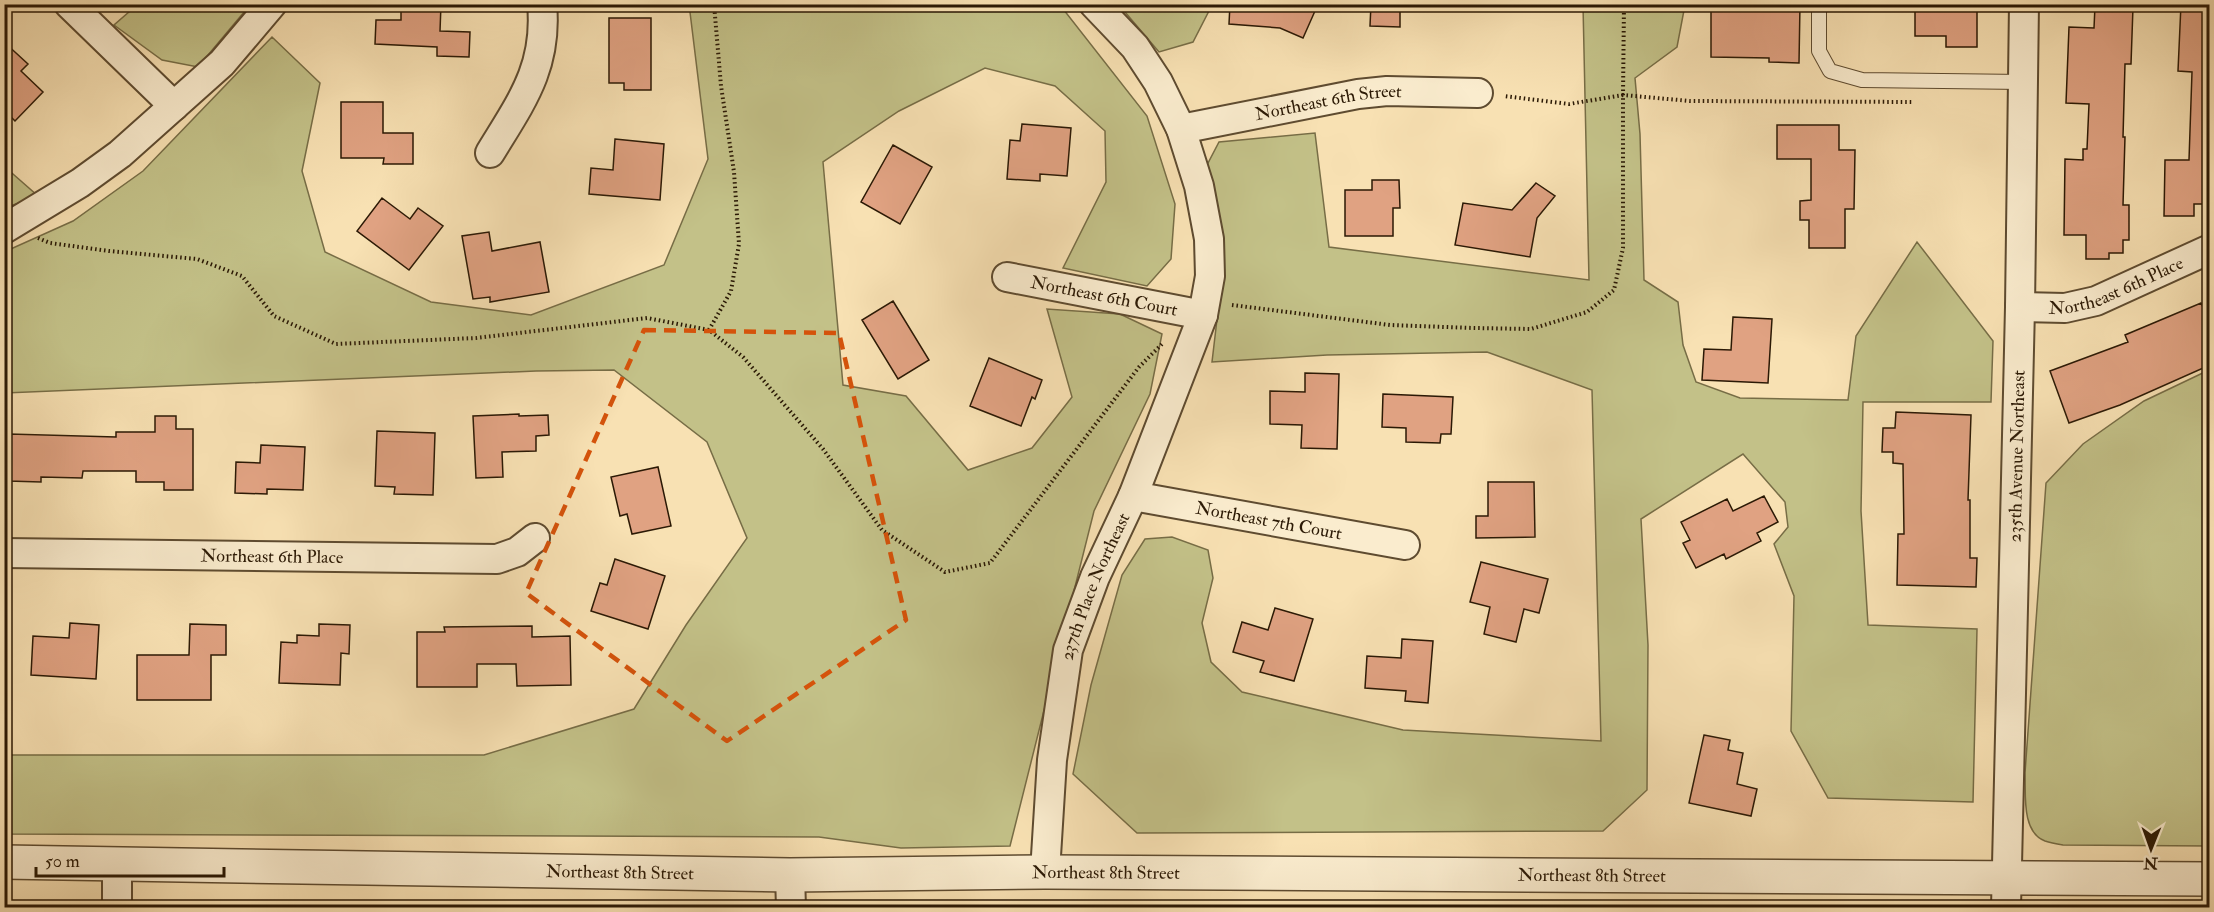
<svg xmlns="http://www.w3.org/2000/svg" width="2214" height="912" viewBox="0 0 2214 912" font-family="'IM FELL Double Pica',serif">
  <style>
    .green { fill: #c3c188; stroke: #776d46; stroke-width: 1.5 }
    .building { fill: #e0a282; stroke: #2b1905; stroke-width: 1.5 }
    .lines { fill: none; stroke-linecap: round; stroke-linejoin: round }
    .service-casing { stroke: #5e4b30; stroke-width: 16 }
    .minor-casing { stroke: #5e4b30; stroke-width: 32 }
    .tertiary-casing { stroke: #5e4b30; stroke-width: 36 }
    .path { stroke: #2b1905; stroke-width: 4; stroke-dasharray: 1.5 3; stroke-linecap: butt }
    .service { stroke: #faecce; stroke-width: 14 }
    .minor { stroke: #faecce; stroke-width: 28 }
    .tertiary { stroke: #faecce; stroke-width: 33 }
    .marked { fill: none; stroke: #d5530b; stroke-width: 4.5; stroke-dasharray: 12 8; stroke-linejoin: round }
    .labels { text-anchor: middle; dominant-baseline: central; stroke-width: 4.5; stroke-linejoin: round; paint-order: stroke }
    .street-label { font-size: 18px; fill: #2b1905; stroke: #faecce }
  </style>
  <rect width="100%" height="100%" fill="#f8e1b3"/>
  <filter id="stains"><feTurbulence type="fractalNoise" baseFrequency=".00333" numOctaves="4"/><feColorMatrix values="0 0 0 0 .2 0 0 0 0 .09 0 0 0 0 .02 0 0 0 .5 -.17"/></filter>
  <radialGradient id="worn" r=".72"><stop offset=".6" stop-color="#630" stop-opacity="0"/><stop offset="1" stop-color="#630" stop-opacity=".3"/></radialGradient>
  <path class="green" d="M689,4l371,1 87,111 28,88 -4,55 -24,27 -84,-18 43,-86 -1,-51 -50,-45 -70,-18 -86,43 -76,51 20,223 63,11 62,74 64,-22 40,-51 -25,-88 73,5 42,20 -12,60 -56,117 -84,335 -109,2 -82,-11 -814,-3v-79h479l150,-46 52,-84 61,-87 -40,-96 -93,-72 -78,1 -531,22 -1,-141 69,-31 70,-50 129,-134 48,46 -18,88 23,81 106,50 100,13 133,-50 44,-106z
    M137,5h113l-52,62 -36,-7 -48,-35z
    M1119,5h93l-19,37 -34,10z
    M1583,5h102l-8,42 -42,31 5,56 4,146 34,22 5,43 13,37 44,16 108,2 8,-64 61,-94 76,99 -2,61h-128l-2,109 7,114 109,4 -4,173 -145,-4 -37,-67 3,-135 -20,-52 14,-17 -3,-25 -42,-48 -102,65 7,126 -1,145 -44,41 -466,2 -64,-59 18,-89 31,-110 23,-36 27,-2 36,13 5,28 -11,45 9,39 31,30 161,38 198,11 -9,-351 -105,-38 -160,3 -115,7 10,-85 -16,-110 13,-25 96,-9 14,114 260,33z
    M5,167l33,29 -33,12z
    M2209,370v476l-146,-1c-6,-1 -12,-2 -18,-4 -24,-9 -19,-48 -20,-68l21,-290 37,-39 61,-43z"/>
  <path class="building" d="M401,4h40l-1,27 30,1 -1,25 -32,-1v-9l-62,-3 1,-24h25z
    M1230,4h69l16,7 -12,27 -23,-10 -51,-4z
    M1371,4h29v23l-30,-1z
    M1780,4h20l-1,59 -30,-1v-4l-58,-1v-50l69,1z
    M1915,4h62v43h-31v-11h-31z
    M2181,4h29v189h-4v11h-12v12h-30l1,-56h24l3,-88 -14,-1z
    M2095,6l38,1 -2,57h-6l-2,73h2l-2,68h6v35h-6v13h-14v6h-23v-24h-22l1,-76 18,1v-11h4l2,-45 -23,-1 3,-76 25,1z
    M609,18h42v72h-27v-7h-15z
    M4,42l24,22 -7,7 22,21 -28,29 -11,-11z
    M341,102h42v31h30v31h-30l1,-6h-43z
    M1022,124l49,4 -4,48 -27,-2v7l-33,-2 3,-39 10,1z
    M1777,125h62v25h16l-1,59h-9v39h-36v-28h-9v-19l11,-1v-41h-34z
    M615,139l49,5 -4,56 -71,-6 2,-26 22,2z
    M893,145l39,22 -32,57 -39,-22z
    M1372,180h27l1,28h-7v28h-48v-46h27z
    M1536,183l19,13 -18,22 -7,39 -75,-12 8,-42 49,7z
    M382,198l28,21 8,-11 25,18 -34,44 -52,-39z
    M489,232l3,19 48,-9 9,50 -59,10v-5l-17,2 -11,-63z
    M893,301l36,59 -31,19 -36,-59z
    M2201,303l9,19v43l-90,40 -51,18 -19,-52 78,-29 -3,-7z
    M1733,317l39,2 -4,64 -66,-3 2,-31 27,1z
    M989,358l53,22 -7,19 -3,-2 -11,29 -51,-20z
    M1305,373l34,1 -2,75 -36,-1 1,-23 -32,-1v-33l35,1z
    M1383,394l70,3 -2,37h-10l-1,9 -34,-1v-14l-24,-1z
    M1896,412l75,3 -3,85h2v58h7l-1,29 -79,-2 1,-51h6l-1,-70 -10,-1v-11h-11l1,-24h12z
    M519,414v2l29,-1 1,20 -13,1v15l-34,1 1,25 -27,1 -3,-62z
    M155,416h21v13h17v61h-29v-8h-28v-11h-53l-1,7 -41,-1v5l-33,-1 1,-47 107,3v-5h39z
    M377,431l58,2 -2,62 -39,-1 1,-7 -20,-1z
    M261,445l44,2 -2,43 -36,-1v5l-32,-1 1,-31 24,1z
    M658,467l13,59 -39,8 -5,-20 -7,2 -9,-39z
    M1488,482h46l1,55 -59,1v-22h12z
    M1764,496l14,26 -21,11 4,8 -35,18 -2,-5 -28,14 -13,-25 7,-3 -9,-18 46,-23 6,12z
    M615,559l50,17 -17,53 -57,-18 9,-28 7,2z
    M1481,562l67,17 -9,34 -15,-4 -8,33 -32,-8 6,-27 -20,-5z
    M1275,608l38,11 -19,62 -34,-9 4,-11 -31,-9 9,-30 26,8z
    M70,623l29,2 -3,54 -65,-4 2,-39 36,2z
    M190,624l36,1v30h-15v45h-74v-45h52z
    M319,624l31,1 -1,29 -8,-1 -1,32 -61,-2 2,-41 16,1v-8l22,1z
    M532,626v11l38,-1 1,49 -54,1 -1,-22h-39v23h-60v-55h28l-1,-5z
    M1402,639l31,2 -5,62 -23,-2 1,-10 -41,-3 2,-32 34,2z
    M1704,735l26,5 -2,10 15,3 -6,31 20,5 -6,27 -62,-13z"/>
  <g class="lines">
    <defs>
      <path id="service" d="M1819,4v47l11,20 32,9 161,2"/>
      <g id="minor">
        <path d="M69,4l105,102"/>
        <path id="s1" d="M1181,129l177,-35 29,-3 91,2"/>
        <path d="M490,153c31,-51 58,-86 52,-149"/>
        <path d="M4,229l76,-46 40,-29 102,-91 50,-59"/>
        <path id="s2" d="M1007,277l196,38"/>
        <path id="s3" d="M2020,307l45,1 31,-7 114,-52"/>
        <path id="s4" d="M1133,496l272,49"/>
        <path id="s5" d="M4,553l493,6 20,-7 18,-14"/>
        <path id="s6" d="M1045,872l7,-112 16,-110 27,-73 38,-81 70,-181 7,-39 -1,-37 -10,-53 -18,-57 -23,-47 -23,-35 -41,-43"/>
        <path d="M790,875l1,33"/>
        <path d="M117,908v-44"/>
        <path id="s7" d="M2006,908l14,-601 4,-303"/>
      </g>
      <g id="tertiary">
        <path id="s8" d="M4,862l786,13 255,-3 1165,7"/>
      </g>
    </defs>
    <use href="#service" class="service-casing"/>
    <use href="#minor" class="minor-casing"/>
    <use href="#tertiary" class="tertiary-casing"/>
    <path class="path" d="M1624,4l-1,91 67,6 222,1
      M38,238l12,5 59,8 88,8 45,17 32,40 62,28 140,-6 171,-20 62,12 34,27 80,92 59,81 63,42 45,-9 149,-196 23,-23
      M1232,305l158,20 83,3 58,1 56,-17 27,-22 9,-42v-153l-54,9 -65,-8
      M709,330l22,-39 8,-47 -5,-72 -13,-86 -7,-82"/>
    <use href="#service" class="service"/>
    <use href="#minor" class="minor"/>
    <use href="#tertiary" class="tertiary"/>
  </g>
  <path class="marked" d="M644,330l195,3 67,287 -179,121 -201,-148z"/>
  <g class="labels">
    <g class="street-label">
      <text stroke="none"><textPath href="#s1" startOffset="150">Northeast 6th Street</textPath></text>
      <text stroke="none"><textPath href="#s3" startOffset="100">Northeast 6th Place</textPath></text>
      <text stroke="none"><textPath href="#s2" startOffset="99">Northeast 6th Court</textPath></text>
      <text stroke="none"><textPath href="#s7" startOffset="452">235th Avenue Northeast</textPath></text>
      <text stroke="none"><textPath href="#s4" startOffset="138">Northeast 7th Court</textPath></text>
      <text stroke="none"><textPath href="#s5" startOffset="268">Northeast 6th Place</textPath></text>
      <text stroke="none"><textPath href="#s6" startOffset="292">237th Place Northeast</textPath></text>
      <text stroke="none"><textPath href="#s8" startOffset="616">Northeast 8th Street</textPath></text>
      <text stroke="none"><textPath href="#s8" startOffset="1102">Northeast 8th Street</textPath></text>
      <text stroke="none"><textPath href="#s8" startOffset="1588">Northeast 8th Street</textPath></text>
    </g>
  </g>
  <rect width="2214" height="912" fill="none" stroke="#f8e1b3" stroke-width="24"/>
  <rect x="6" y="6" width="2202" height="900" fill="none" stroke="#2b1905" stroke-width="3"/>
  <rect x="12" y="12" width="2190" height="888" fill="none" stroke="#2b1905" stroke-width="1.5"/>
  <g transform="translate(2151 849) rotate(181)" stroke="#faecce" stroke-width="4.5" paint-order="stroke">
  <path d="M0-4.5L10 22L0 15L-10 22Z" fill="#2b1905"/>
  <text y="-9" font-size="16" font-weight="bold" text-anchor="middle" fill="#2b1905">N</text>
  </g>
  <path d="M36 867v9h188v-9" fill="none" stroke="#2b1905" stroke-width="3"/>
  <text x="45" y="867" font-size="18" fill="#2b1905" stroke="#faecce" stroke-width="4.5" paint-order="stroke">50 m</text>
  <rect width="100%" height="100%" filter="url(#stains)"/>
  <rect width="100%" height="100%" fill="url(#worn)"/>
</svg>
